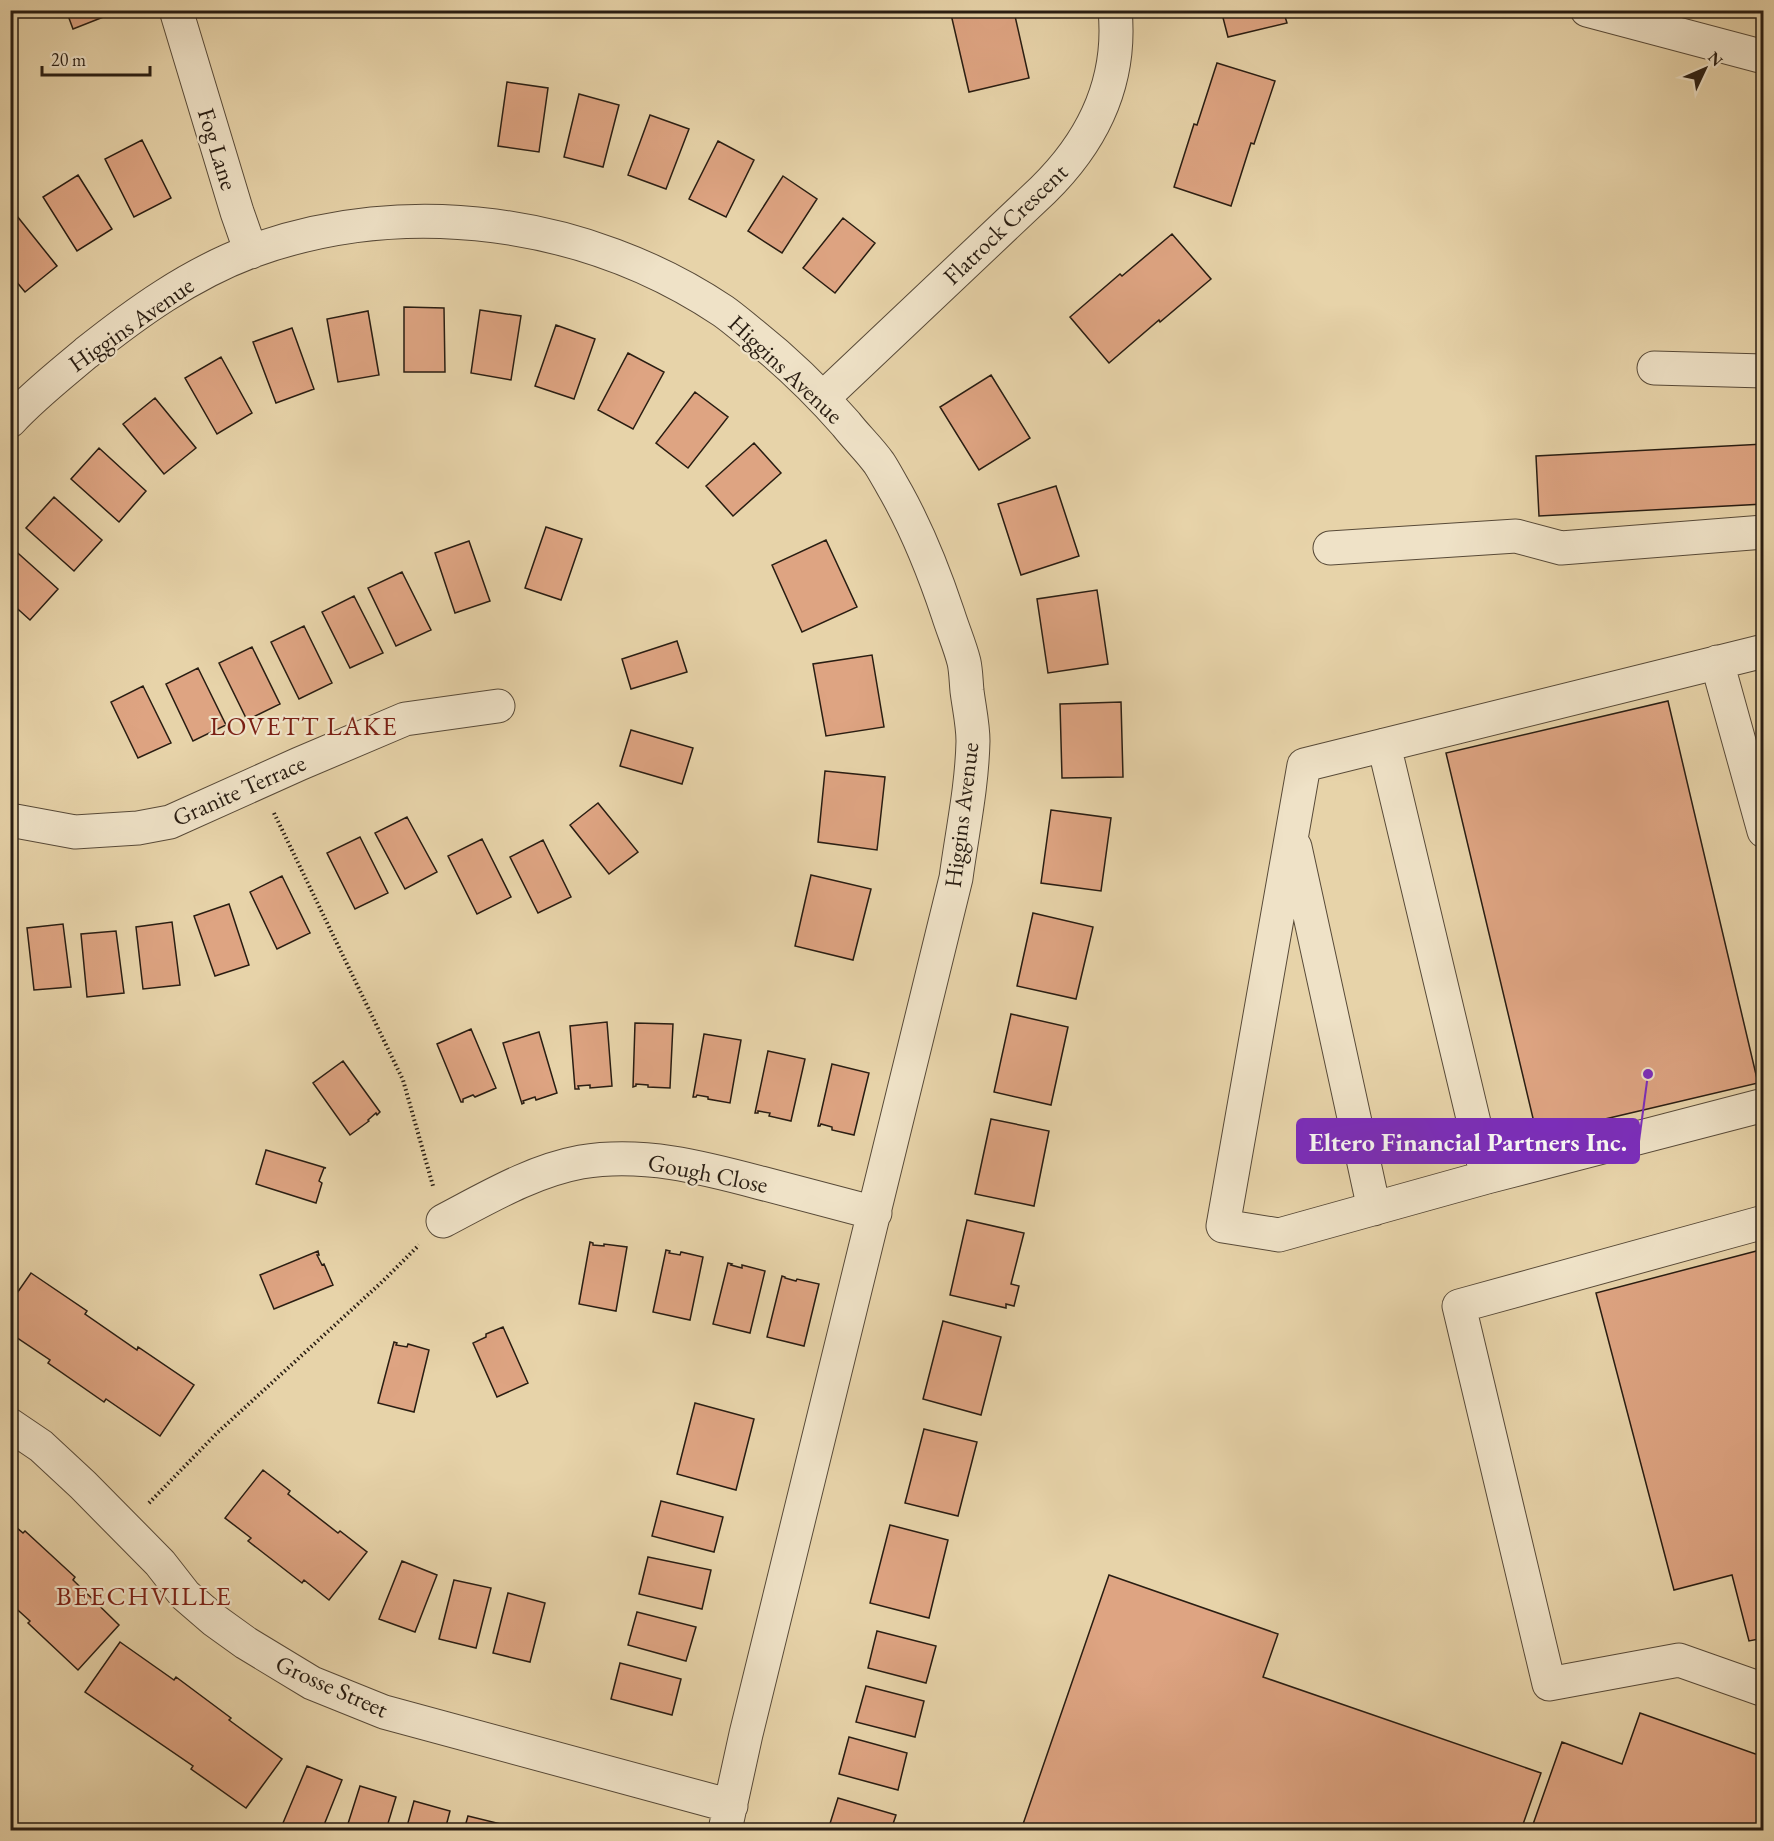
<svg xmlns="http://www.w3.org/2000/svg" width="1774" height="1841" viewBox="0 0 1774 1841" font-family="'EB Garamond',serif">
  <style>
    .building { fill: #dea482; stroke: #291d12; stroke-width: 1.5 }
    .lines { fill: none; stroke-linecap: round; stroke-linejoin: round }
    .minor-casing { stroke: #584a38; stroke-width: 35 }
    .path { stroke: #291d12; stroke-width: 4; stroke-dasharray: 1.5 3; stroke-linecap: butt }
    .minor { stroke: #efe2c7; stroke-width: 33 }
    .labels { text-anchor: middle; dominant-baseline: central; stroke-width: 4.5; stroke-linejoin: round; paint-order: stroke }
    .street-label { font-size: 24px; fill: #291d12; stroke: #efe2c7 }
    .neighbourhood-label { font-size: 26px; letter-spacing: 1.5px; fill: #7a1f14; stroke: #efe2c7 }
    .quarter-label { font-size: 27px; letter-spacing: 1.5px; fill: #7a1f14; stroke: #efe2c7 }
    .leader { fill: none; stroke: #7b2cbf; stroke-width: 2 }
    .callout-dot { fill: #7b2cbf; stroke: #efe2c7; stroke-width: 2 }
    .callout { fill: #7b2cbf; stroke: #7b2cbf; stroke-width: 2 }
    .callout-label { font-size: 26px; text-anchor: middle; font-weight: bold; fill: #fff }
  </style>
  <rect width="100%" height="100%" fill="#e7d3a9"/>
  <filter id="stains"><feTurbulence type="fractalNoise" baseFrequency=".00333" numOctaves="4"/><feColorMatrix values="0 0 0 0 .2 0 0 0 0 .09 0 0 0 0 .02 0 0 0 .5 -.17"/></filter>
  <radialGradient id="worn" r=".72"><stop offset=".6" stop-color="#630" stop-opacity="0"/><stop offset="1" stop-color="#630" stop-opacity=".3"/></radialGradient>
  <path class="building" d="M66,10h44l1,4 -38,15z
    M950,10h67l1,5 -3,1 14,62 -60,14z
    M1221,10h62l4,13 -59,14z
    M1217,63l58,18 -21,63 -3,-1 -20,63 -57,-19 20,-63 3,1z
    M507,82l41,6 -9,64 -41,-6z
    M579,94l40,11 -16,62 -39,-10z
    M650,115l39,14 -23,60 -38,-14z
    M142,140l29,58 -37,19 -29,-58z
    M718,141l36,19 -28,57 -37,-18z
    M78,175l34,54 -35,22 -34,-54z
    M783,176l34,23 -35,54 -34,-22z
    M17,216l40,50 -32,26 -15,-18v-53z
    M843,218l32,25 -40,50 -32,-25z
    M1172,234l39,45 -51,43 -1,-2 -50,43 -39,-46 50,-43 2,2z
    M404,307l40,1 1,64h-41z
    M480,310l41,6 -10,64 -40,-7z
    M368,311l11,64 -41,7 -11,-63z
    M556,325l39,14 -21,60 -39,-13z
    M292,328l22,61 -38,14 -23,-61z
    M628,353l36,19 -31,57 -35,-19z
    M221,357l31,56 -35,21 -32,-56z
    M991,375l39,63 -51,32 -39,-63z
    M695,392l33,25 -40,51 -32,-25z
    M155,398l41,50 -32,26 -41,-50z
    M754,443l27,30 -48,43 -27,-30z
    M1764,444v60l-225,12 -3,-60z
    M99,448l47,43 -27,31 -48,-43z
    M1056,486l23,70 -58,19 -23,-71z
    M54,497l48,43 -28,31 -48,-43z
    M546,527l36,12 -21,61 -36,-12z
    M826,540l31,67 -55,25 -30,-67z
    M469,541l21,60 -35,12 -20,-60z
    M10,546l48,43 -28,31 -20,-18z
    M402,572l29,58 -35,16 -28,-58z
    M1097,590l11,74 -60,9 -11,-74z
    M354,596l29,57 -33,15 -28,-56z
    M304,626l28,57 -33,16 -28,-57z
    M677,641l10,31 -56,17 -9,-30z
    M252,647l28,57 -33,16 -28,-57z
    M872,655l12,72 -58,9 -13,-72z
    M198,668l28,57 -33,16 -27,-57z
    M143,686l28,57 -33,15 -27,-56z
    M1668,701l90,382 -221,52 -91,-382z
    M1121,702l2,75 -61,1 -2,-74z
    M631,730l62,18 -11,36 -62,-18z
    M825,771l60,6 -8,73 -59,-8z
    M598,803l40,49 -29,22 -39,-49z
    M1051,810l60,8 -10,73 -60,-8z
    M407,817l30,55 -32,17 -30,-56z
    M360,837l28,56 -33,16 -28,-56z
    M482,839l29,58 -34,17 -29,-58z
    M543,840l28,57 -33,16 -28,-56z
    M811,875l60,14 -18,71 -58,-14z
    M282,876l28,57 -33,16 -27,-57z
    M229,904l20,61 -34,11 -21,-60z
    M1033,913l60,14 -17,72 -59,-13z
    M172,922l8,63 -37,4 -7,-62z
    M63,924l8,63 -37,3 -7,-62z
    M116,931l8,62 -37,4 -6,-63z
    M1011,1014l57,13 -17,78 -57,-13z
    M607,1022l5,64 -22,2v-3l-12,1 1,3h-4l-5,-63z
    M635,1023l38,1 -3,64 -22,-1v-2l-12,-1v2l-3,1z
    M471,1029l25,59 -21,9 -2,-2 -10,4v3h-2l-24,-58z
    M539,1032l18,61 -21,7 -1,-3 -12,4 1,2 -2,1 -19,-61z
    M704,1034l37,6 -11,63 -22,-4v-2l-11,-2 -1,2h-3z
    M768,1051l37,8 -14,62 -22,-5 1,-3 -12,-2v2h-3z
    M343,1061l37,51 -3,3 -1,-2 -8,7 1,1 -19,14 -37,-52z
    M832,1064l37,9 -15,62 -22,-5v-3l-11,-3 -1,2h-2z
    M991,1119l58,12 -15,75 -59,-12z
    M266,1150l60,18h-2l-5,13 3,2 -6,20 -60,-19z
    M967,1220l57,13 -13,51 8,2 -5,20 -8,-2v4l-56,-13z
    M590,1242l3,1v2l11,1v-2l23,3 -11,64 -37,-7z
    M1764,1249v389l-15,3 -17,-66 -58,15 -78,-297z
    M666,1250l4,1 -1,2 11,2 1,-3 22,5 -13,63 -37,-8z
    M318,1251l1,4h-2l5,10 2,-1 9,21 -59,24 -14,-34z
    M728,1263l4,1 -1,1 11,3v-3l23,6 -15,62 -37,-9z
    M31,1273l56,38 -2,3 52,36 1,-3 56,38 -34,51 -54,-37 -2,3 -56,-39 2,-3 -40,-27v-30z
    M782,1276l3,1v1l11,3 1,-2 22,5 -15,62 -37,-9z
    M943,1321l58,16 -20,78 -58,-16z
    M503,1327l25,56 -31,14 -24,-54 13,-6v-3z
    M394,1342l3,1 -1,2 11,2 1,-3 21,6 -15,62 -36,-9z
    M695,1403l59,16 -18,71 -59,-16z
    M924,1429l53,13 -19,74 -53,-13z
    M263,1470l27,21 -2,3 50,39 2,-2 27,21 -38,48 -25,-20 -2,3 -54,-42 3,-3 -26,-20z
    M661,1501l62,16 -9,35 -62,-16z
    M10,1522l13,11 2,-2 50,46 -2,3 46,45 -41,45 -50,-47 2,-2 -20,-18z
    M890,1525l58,15 -19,78 -59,-15z
    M648,1557l63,13 -9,39 -63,-15z
    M402,1561l35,14 -22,57 -36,-13z
    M1109,1575l169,59 -15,43 278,96 -20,57h-500z
    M454,1580l37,8 -15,60 -37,-9z
    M508,1593l37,10 -15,59 -37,-9z
    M637,1612l59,15 -10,34 -58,-16z
    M877,1631l59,15 -10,37 -58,-15z
    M120,1642l54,38 2,-3 55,41 -2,2 53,39 -36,49 -55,-39 2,-3 -108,-74z
    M620,1663l61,16 -9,36 -61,-16z
    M866,1686l58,15 -9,36 -59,-15z
    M1640,1713l124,44v73h-233l31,-88 60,22z
    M849,1737l58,16 -9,37 -59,-16z
    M307,1766l35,14 -20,50h-20l-19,-7z
    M360,1786l36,11 -10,33h-40z
    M838,1798l58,17 -5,15h-63z
    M414,1801l36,10 -5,19h-39z
    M468,1816l37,9 -1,5h-40z"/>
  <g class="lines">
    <defs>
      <path id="minor" d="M176,10l61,202 14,40
        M1587,10l177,47
        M1654,368l110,3
        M823,398l220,-208c50,-49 79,-108 72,-180
        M10,421c23,-25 50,-46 76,-68 50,-40 104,-79 166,-102 155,-56 335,-31 471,60 10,7 19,15 29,23 34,27 65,57 94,90 10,13 23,25 33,39 6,9 12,21 18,31 21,38 37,78 51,120 5,16 12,32 16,48 2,9 2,19 3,29 2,16 6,34 6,50 -1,46 -11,92 -17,137l-210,856 -21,96
        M1330,548l186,-12 45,12 203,-16
        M1764,651l-460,114 -81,461 56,9 208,-58 277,-72
        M1717,662l47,169
        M1384,745l103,432
        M10,820l65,12 63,-4 32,-6 129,-58 106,-45 93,-13
        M1295,847l79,362
        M443,1221c44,-23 89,-50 138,-59 62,-10 120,5 180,21 38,10 76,20 114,30
        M1764,1222l-305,84 90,378 130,-24 85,30
        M10,1425l31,21 42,39 77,78 25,32 29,25 32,23 66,40 72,29 347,94"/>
    </defs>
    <use href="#minor" class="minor-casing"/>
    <path class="path" d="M274,813l129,267 30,106
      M149,1503l68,-70 166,-152 36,-36"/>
    <use href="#minor" class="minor"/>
  </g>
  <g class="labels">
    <g class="street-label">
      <text transform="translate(218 149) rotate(73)">Fog Lane</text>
      <text transform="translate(1005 224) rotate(-44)">Flatrock Crescent</text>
      <text transform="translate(131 324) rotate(-35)">Higgins Avenue</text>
      <text transform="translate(786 369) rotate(43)">Higgins Avenue</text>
      <text transform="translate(239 790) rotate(-24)">Granite Terrace</text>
      <text transform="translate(961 815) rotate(-83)">Higgins Avenue</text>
      <text transform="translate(708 1173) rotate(11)">Gough Close</text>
      <text transform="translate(332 1686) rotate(24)">Grosse Street</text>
    </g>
    <g class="neighbourhood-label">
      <text x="304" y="726">LOVETT LAKE</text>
    </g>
    <g class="quarter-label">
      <text x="144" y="1595">BEECHVILLE</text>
    </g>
  </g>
  <path class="leader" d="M1648 1074L1639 1141"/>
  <circle class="callout-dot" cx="1648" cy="1074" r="6"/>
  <rect class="callout" x="1297" y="1119" width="342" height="44" rx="6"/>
  <g class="callout-label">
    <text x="1468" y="1151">Eltero Financial Partners Inc.</text>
  </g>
  <rect width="1774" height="1841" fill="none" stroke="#e7d3a9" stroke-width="36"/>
  <rect x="12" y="12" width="1750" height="1817" fill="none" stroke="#291d12" stroke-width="3"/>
  <rect x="18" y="18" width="1738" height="1805" fill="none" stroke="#291d12" stroke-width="1.5"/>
  <g transform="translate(1705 69) rotate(46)" stroke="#efe2c7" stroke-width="4.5" paint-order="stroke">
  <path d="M0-4.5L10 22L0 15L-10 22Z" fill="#291d12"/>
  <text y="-9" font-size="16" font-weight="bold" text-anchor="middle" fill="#291d12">N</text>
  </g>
  <path d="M42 66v9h108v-9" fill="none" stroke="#291d12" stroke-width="3"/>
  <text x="51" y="66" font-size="18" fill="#291d12" stroke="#efe2c7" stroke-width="4.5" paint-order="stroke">20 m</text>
  <rect width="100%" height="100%" filter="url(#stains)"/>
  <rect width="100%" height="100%" fill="url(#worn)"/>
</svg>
